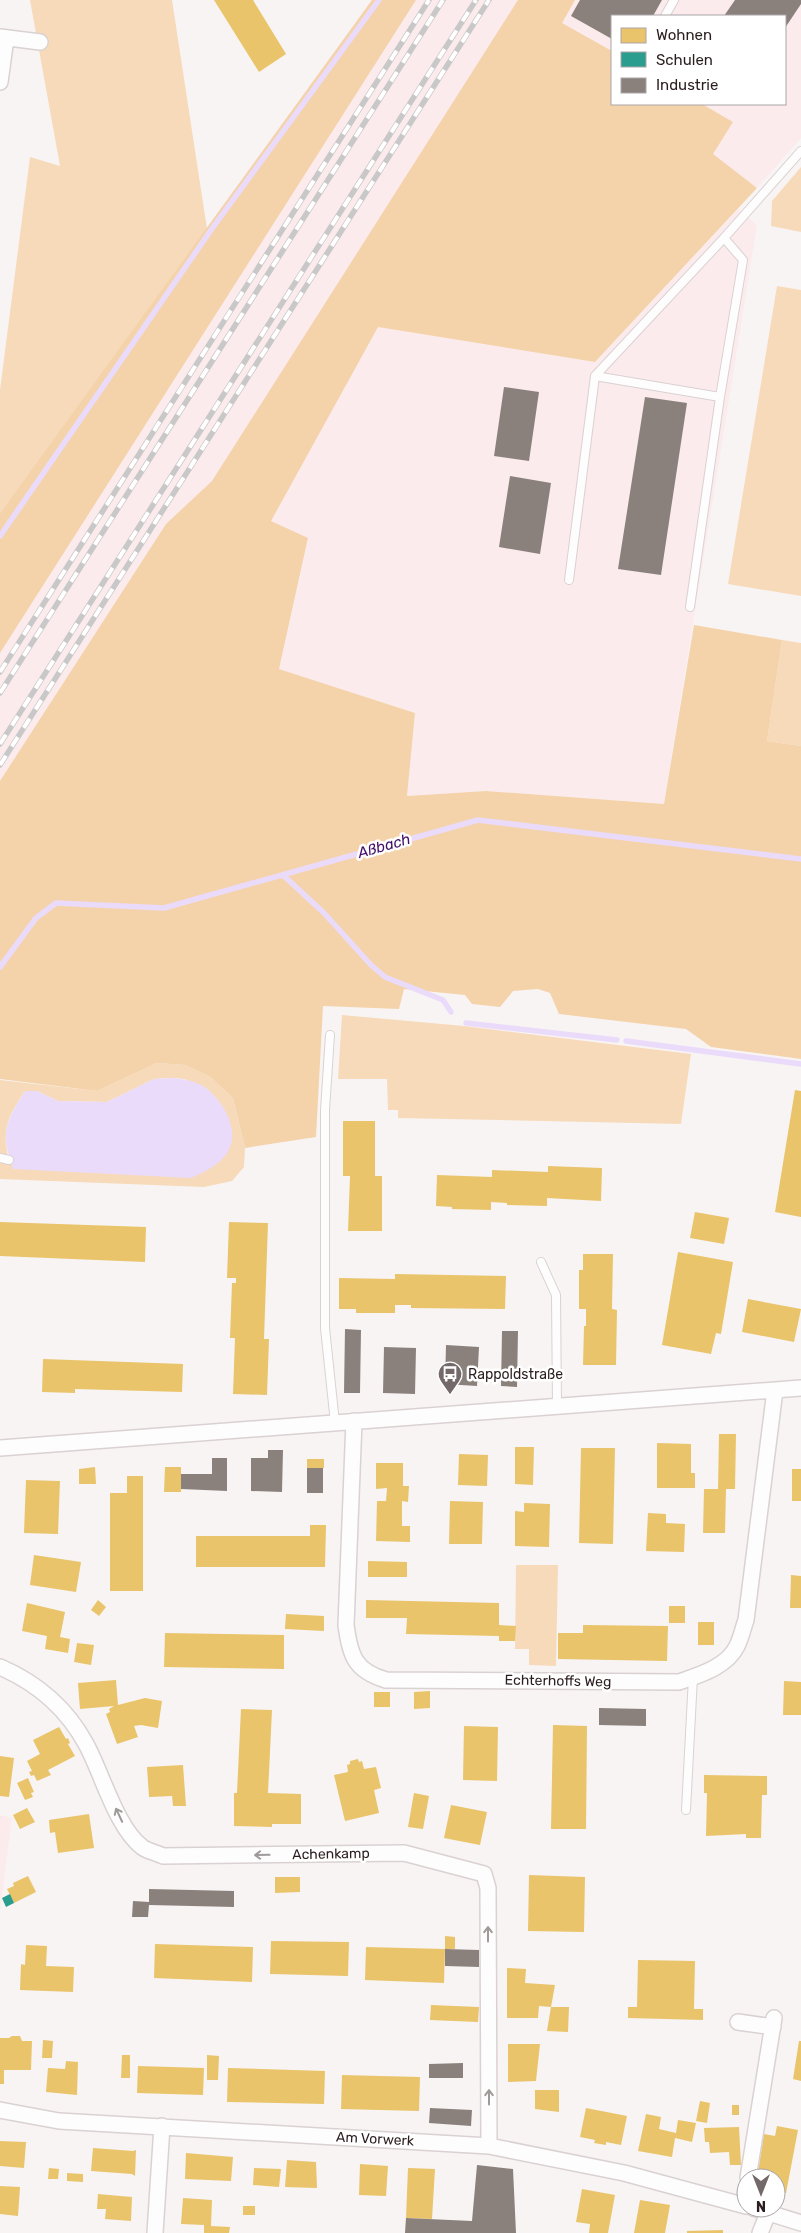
<svg xmlns="http://www.w3.org/2000/svg" width="801" height="2233" viewBox="0 0 801 2233" font-family="Rubik,sans-serif">
  <style>
    .built { fill: #fcebec }
    .green { fill: #f7dab9; fill-rule: evenodd }
    .forest { fill: #f4d3ab }
    .water { fill: #ebdbfb }
    .homes { fill: #e9c46a }
    .schools { fill: #2a9d8f }
    .industry { fill: #8a817c }
    .lines { fill: none; stroke-linecap: round; stroke-linejoin: round }
    .stream { stroke: #ebdbfb; stroke-width: 5.5 }
    .lane-casing { stroke: #dad1d2; stroke-width: 10 }
    .street-casing { stroke: #dad1d2; stroke-width: 18 }
    .lane { stroke: #fefdfd; stroke-width: 8 }
    .street { stroke: #fefdfd; stroke-width: 15 }
    .rail-casing { stroke: #c9c8c8; stroke-width: 5.5 }
    .rail { stroke: #fff; stroke-width: 4; stroke-dasharray: 11; stroke-linecap: butt }
    .oneway { stroke: #9f999a }
    .labels { text-anchor: middle; dominant-baseline: central; stroke-width: 5; stroke-linejoin: round; paint-order: stroke }
    .poi-label { font-size: 14px; fill: #2b1e20; stroke: #fff; text-anchor: start }
    .street-label { font-size: 14px; fill: #2b1e20; stroke: #fff }
    .water-label { font-size: 15px; font-style: italic; fill: #430f67; stroke: #fff }
  </style>
  <rect width="100%" height="100%" fill="#f8f4f4"/>
  <path class="built" d="M372,0h429v138l-44,50 -45,-34 21,-32 -31,-18h83v-88h-173v35l-37,-21 -167,302 187,30 143,-153 19,16 -93,579 -178,-13 -79,5 8,-83 -136,-44 29,-129 -308,445v-472z
    M0,1815l12,3 -12,92z"/>
  <path class="green" d="M30,0h142l35,229 -207,284v-123l30,-233 30,9z
    M801,167v65l-30,-6 1,-25z
    M777,286l24,4v306l-73,-12z
    M782,640l19,3v103l-34,-5z
    M342,1015l122,11 227,28 -10,70 -283,-6v-8h-10l-1,-31h-49z
    M157,1063l28,2 24,11 24,22 12,50 -1,19 -12,14 -28,6 -204,-8v-99l97,11zM173,1078l11,1 20,8 -195,73c-8,-31 -1,-43 16,-69h12l21,10 49,1 47,-23z
    M516,1565h42l-2,101 -27,-1v-16h-14z"/>
  <path class="forest" d="M372,0h44l-416,653v-140z
    M518,0h57l-13,23 50,28v53h90l31,18 -20,32 44,34 -162,174 -217,-35 -107,194 37,17 -29,131 136,44 -8,83 79,-5 178,13 30,-179 88,15 -15,101 34,5v313l-90,-12 -25,-18 -127,-15 -9,-21 -12,-4 -25,2 -13,16 -28,-3 -7,-9 -61,-6 -5,20 -76,-3 -7,131 -71,11 -12,-50 -24,-22 -24,-11 -28,-2 -60,28 -97,-12v-298l166,-257 46,-43z"/>
  <path class="water" d="M173,1078c11,1 21,3 30,8 17,11 34,38 28,58 -4,17 -25,28 -40,34l-178,-9c-13,-37 -8,-46 12,-78h12l21,10 49,1 47,-23z"/>
  <path class="homes" d="M214,0h39l33,54 -27,18z
    M795,1090l6,1v126l-26,-5z
    M343,1121h32v55h7v55h-34l2,-55h-7z
    M548,1166l54,2 -1,33 -54,-3v8l-40,-1v-2l-16,-1v8l-39,-1v-2l-16,-1 1,-31 55,2v-7l56,2z
    M695,1212l34,6 -5,26 -34,-6z
    M0,1222l146,5 -1,35 -145,-6z
    M229,1222l39,1 -4,116h5l-2,56 -34,-1 2,-56h-5l2,-55h4v-5h-9z
    M678,1252l55,10 -12,72 -5,-1 -5,21 -49,-9z
    M583,1254h30l-1,55 5,1 -1,55h-33l1,-39h2v-17h-7v-39h4z
    M395,1274l111,2 -1,33 -94,-1v-3h-16v8h-39v-4h-17v-31l56,1z
    M748,1299l53,10 -7,33 -52,-10z
    M43,1359l140,5 -1,28 -107,-3v4l-33,-1z
    M719,1434h17l-1,55h-9l-1,44h-22l1,-44h14z
    M657,1443l34,1v29h4v15h-38z
    M515,1447h19l-1,38 -18,-1z
    M581,1448h34l-2,96 -34,-1z
    M459,1454l29,1 -1,31 -29,-1z
    M307,1459h17v9h-17z
    M376,1463h27v23h6l-1,16 -6,-1v25h8v16l-34,-1 1,-40h9l1,-13 -11,1z
    M95,1467l1,17h-17v-15z
    M165,1467h16v25h-17z
    M792,1469h9v32h-9z
    M127,1476h16v115h-33v-98h17z
    M26,1480l34,1 -2,53 -34,-1z
    M450,1501l33,1 -1,42h-33z
    M524,1503l26,1 -1,43 -34,-1v-35l9,1z
    M648,1513l18,1v9l19,1 -1,28 -38,-1z
    M310,1525h16l-1,42h-129v-31h114z
    M34,1555l47,7 -5,30 -46,-7z
    M368,1561l39,1v15h-39z
    M791,1575l10,1v32h-11z
    M98,1600l8,7 -7,9 -8,-6z
    M366,1600l133,3v22l17,1 -1,15h-16v-5l-93,-2 1,-16h-41z
    M27,1603l38,9 -5,25 10,2 -2,14 -23,-4 2,-13 -25,-5z
    M669,1606h16v17h-16z
    M286,1614l38,2v15l-39,-2z
    M698,1622h16v23h-16z
    M583,1625l85,1 -1,35 -109,-2v-26h25z
    M165,1633l119,2v34l-120,-2z
    M77,1643l17,2 -3,20 -17,-3z
    M116,1680l2,25 27,-7 17,3 -4,27 -17,-3 -7,1 4,11 -21,7 -11,-30 4,-2 -1,-3 5,-3 -34,3 -2,-26z
    M784,1681l17,1v33h-18z
    M430,1691v17l-16,1v-17z
    M374,1692h16v15h-16z
    M241,1709l31,1 -4,83 33,1v30h-29v3l-38,-1v-33h3z
    M553,1725l34,1 -1,103h-35z
    M464,1726l34,1 -1,54 -34,-1z
    M59,1727l7,12 2,-1 2,5 -2,1 7,12 -27,14 3,5 -14,6 -3,-6 -3,1 -2,-4 3,-1 -5,-10 13,-7 -7,-14z
    M0,1756l14,2 -5,39 -9,-1z
    M358,1759l1,3 3,-1 2,8 12,-2 5,21 -7,2 5,23 -34,8 -11,-46 14,-3 -1,-7 3,-1v-3z
    M183,1765l3,41h-13l-1,-10 -23,1 -2,-30z
    M704,1775l63,1v19h-5l-1,43h-15v-4l-40,2 1,-43h-3z
    M28,1778l6,14 -3,1 2,4 -8,3 -8,-17z
    M414,1793l15,3 -6,33 -15,-2z
    M451,1805l36,7 -7,33 -36,-7z
    M27,1808l8,14 -15,7 -7,-14z
    M89,1814l5,34 -36,5 -3,-21 -5,1 -1,-13z
    M529,1875l56,2 -1,55 -56,-1z
    M28,1876l8,16 -22,11 -7,-14 7,-3 -1,-3z
    M275,1877h25v15l-25,1z
    M445,1936l10,1v12h-10l-1,34 -79,-3 1,-33 79,2z
    M271,1941l78,1 -1,34 -78,-2z
    M155,1944l98,3 -1,35 -98,-4z
    M26,1945l21,1 -1,20 28,1 -1,25 -53,-2 1,-26 4,1z
    M638,1960l57,1 -1,48h9v11l-75,-2v-11h9z
    M507,1968l19,1 -1,14 30,2 -4,22 -12,-1 -1,12h-31z
    M431,2005l48,2 -1,15 -48,-2z
    M551,2007h18l-1,25 -21,-1z
    M12,2036h8l2,5h10l-1,29h-27v14h-4v-46h9z
    M43,2040l10,1 -1,17h-10z
    M799,2041h2v40l-8,-2z
    M508,2044h32l-4,37 -28,1z
    M122,2055h8v23h-9z
    M207,2055l12,1 -1,24h-11z
    M66,2061l12,1 -1,33 -31,-3 2,-24 17,1z
    M138,2066l66,2 -1,27 -66,-2z
    M228,2068l97,3 -1,33 -97,-2z
    M342,2075l78,2 -1,34 -78,-2z
    M535,2090h24v22l-24,-3z
    M700,2101l10,2 -3,20 -11,-2z
    M732,2105h7v10h-7z
    M586,2108l41,8 -6,29 -15,-3v3l-12,-2 1,-3 -15,-3z
    M646,2114l15,3 -2,12 17,4 2,-13 18,3 -4,19 -17,-4 -3,19 -34,-6z
    M777,2126l21,4 -12,63 -10,-2v-13h-19l7,-44 11,2z
    M739,2127l2,38h-11l-1,-13 -19,1 -1,-11h-4l-1,-14z
    M0,2141l26,1 -2,26 -24,-2z
    M93,2148l40,3 3,-1 -1,26 -3,-2 -41,-3z
    M186,2153l47,4 -2,24 -46,-2z
    M287,2160l29,2 1,26 -32,-1z
    M360,2164l28,2 -2,30 -27,-1z
    M49,2168l10,1 -1,10h-10z
    M254,2168l27,1 -2,18 -26,-2z
    M408,2168l27,1 -3,50 -26,-1z
    M67,2173l16,1v8l-16,-1z
    M0,2186l20,1 -2,29 -18,-2z
    M582,2189l33,6 -7,38h-19l1,-9 -14,-2z
    M98,2194l34,3 -1,24 -26,-2 1,-10h-9z
    M183,2198l29,2 -1,26 19,1 -1,6h-25v-8l-23,-1z
    M640,2200l30,5 -5,28h-31z
    M243,2206h12v9h-12z
    M723,2230v3h-36v-2z"/>
  <path class="schools" d="M10,1894l4,9 -8,4 -4,-9z"/>
  <path class="industry" d="M580,0h82l-9,16h-41v23l-41,-23z
    M735,0h66v4l-16,24v-12h-61z
    M504,387l35,5 -10,69 -35,-5z
    M645,397l42,6 -26,172 -43,-6z
    M510,476l41,7 -11,71 -41,-7z
    M345,1329l16,1 -1,63h-16z
    M502,1331h16l-1,56 -16,-1z
    M446,1345l33,2 -2,39 -32,-2z
    M384,1347l32,1 -1,46 -32,-1z
    M268,1450h15l-1,42 -31,-1v-33h17z
    M212,1458h15v33l-46,-2v-15h31z
    M307,1468h16v25h-16z
    M599,1708l47,1v17l-47,-1z
    M149,1889l85,2v16l-85,-2 -1,12h-16l1,-16 16,1z
    M445,1949l34,1v17l-34,-1z
    M463,2063v15h-34v-14z
    M430,2108l42,2 -1,16 -42,-3z
    M477,2165l36,4 3,64h-111l1,-15 66,3z"/>
  <g class="lines">
    <path class="stream" d="M0,536l211,-306 168,-230
      M284,876l40,37 47,52 14,12 58,23 8,12
      M0,967l36,-49 20,-15 108,5 314,-88 323,39
      M466,1023l151,17
      M626,1041l175,23"/>
    <defs>
      <path id="lane" d="M665,16l9,-16
        M595,376l125,21
        M569,580l26,-204 129,-138 77,-87
        M690,607l30,-210 23,-137 -19,-22
        M330,1035l-5,75v218l10,95
        M0,1158l9,2
        M541,1262l15,33 1,111
        M686,1810l7,-133"/>
      <path id="street" d="M0,37l40,5
        M0,82l6,-44
        M354,1421l-8,204c4,31 9,46 40,55l293,2c20,-7 48,-15 58,-36 4,-8 6,-18 9,-26l29,-230
        M0,1448l801,-60
        M0,1667c37,16 67,42 86,77 16,29 30,83 56,103 5,4 15,6 21,9l241,-3 80,21 4,14 1,258
        M738,2022l35,5
        M0,2110l59,11 430,25 135,27 122,33
        M748,2178l26,-160
        M753,2208l48,15
        M155,2233l7,-107
        M760,2233l8,-20"/>
    </defs>
    <use href="#lane" class="lane-casing"/>
    <use href="#street" class="street-casing"/>
    <use href="#lane" class="lane"/>
    <use href="#street" class="street"/>
    <defs>
      <path id="rail" d="M0,672l429,-672
        M0,693l443,-693
        M0,744l476,-744
        M0,765l489,-765"/>
    </defs>
    <use href="#rail" class="rail-casing"/>
    <use href="#rail" class="rail"/>
  </g>
  <defs><path id="oneway-shaft" d="M-6 0H5M1.5-3L5.5 0L1.5 3" fill="none" stroke-width="1.6" stroke-linecap="round" stroke-linejoin="round" transform="scale(1.25)"/></defs>
  <g class="oneway">
    <use href="#oneway-shaft" transform="translate(119 1815) rotate(-115)"/>
    <use href="#oneway-shaft" transform="translate(262 1855) rotate(179)"/>
    <use href="#oneway-shaft" transform="translate(488 1934) rotate(-90)"/>
    <use href="#oneway-shaft" transform="translate(489 2097) rotate(-90)"/>
  </g>
  <defs>
    <symbol id="bus-pin" viewBox="-11 -11 22 30"><path d="M0 17L-7.5 6A9.5 9.5 0 1 1 7.5 6Z" fill="#73696a" stroke="#fff"/><path d="M-5-6H5V4H4V6H2V4H-2V6H-4V4H-5ZM-3.5-4V0h7V-4ZM-3.5 1.2v1.5H-2V1.2ZM2 1.2v1.5H3.5V1.2Z" fill="#fff"/></symbol>
  </defs>
  <g fill-rule="evenodd">
    <use href="#bus-pin" x="436" y="1360" width="28" height="38"/>
  </g>
  <g class="labels">
    <g class="poi-label">
      <text x="468" y="1374">Rappoldstraße</text>
    </g>
    <g class="street-label">
      <text transform="translate(558 1681) rotate(1)">Echterhoffs Weg</text>
      <text transform="translate(331 1854) rotate(-1)">Achenkamp</text>
      <text transform="translate(375 2139) rotate(3)">Am Vorwerk</text>
    </g>
    <g class="water-label">
      <text transform="translate(384 846) rotate(-16)">Aßbach</text>
    </g>
  </g>
  <rect x="611" y="15" width="175" height="90" fill="#ffffff" stroke="#aaa5a6"/>
  <rect x="621" y="28" width="25" height="15" fill="#e9c46a" stroke="#aaa5a6"/>
  <text x="656" y="40" font-size="15" fill="#2b1e20">Wohnen</text>
  <rect x="621" y="52" width="25" height="15" fill="#2a9d8f" stroke="#aaa5a6"/>
  <text x="656" y="65" font-size="15" fill="#2b1e20">Schulen</text>
  <rect x="621" y="78" width="25" height="15" fill="#8a817c" stroke="#aaa5a6"/>
  <text x="656" y="90" font-size="15" fill="#2b1e20">Industrie</text>
  <g transform="translate(761 2193) rotate(180)"><circle r="24" fill="#ffffff" stroke="#aaa5a6"/>
  <path d="M0-4L9 19L0 12L-9 19Z" fill="#73696a"/>
  <text y="-8" font-size="14" font-weight="bold" text-anchor="middle" fill="#2b1e20">N</text>
  </g>
</svg>
